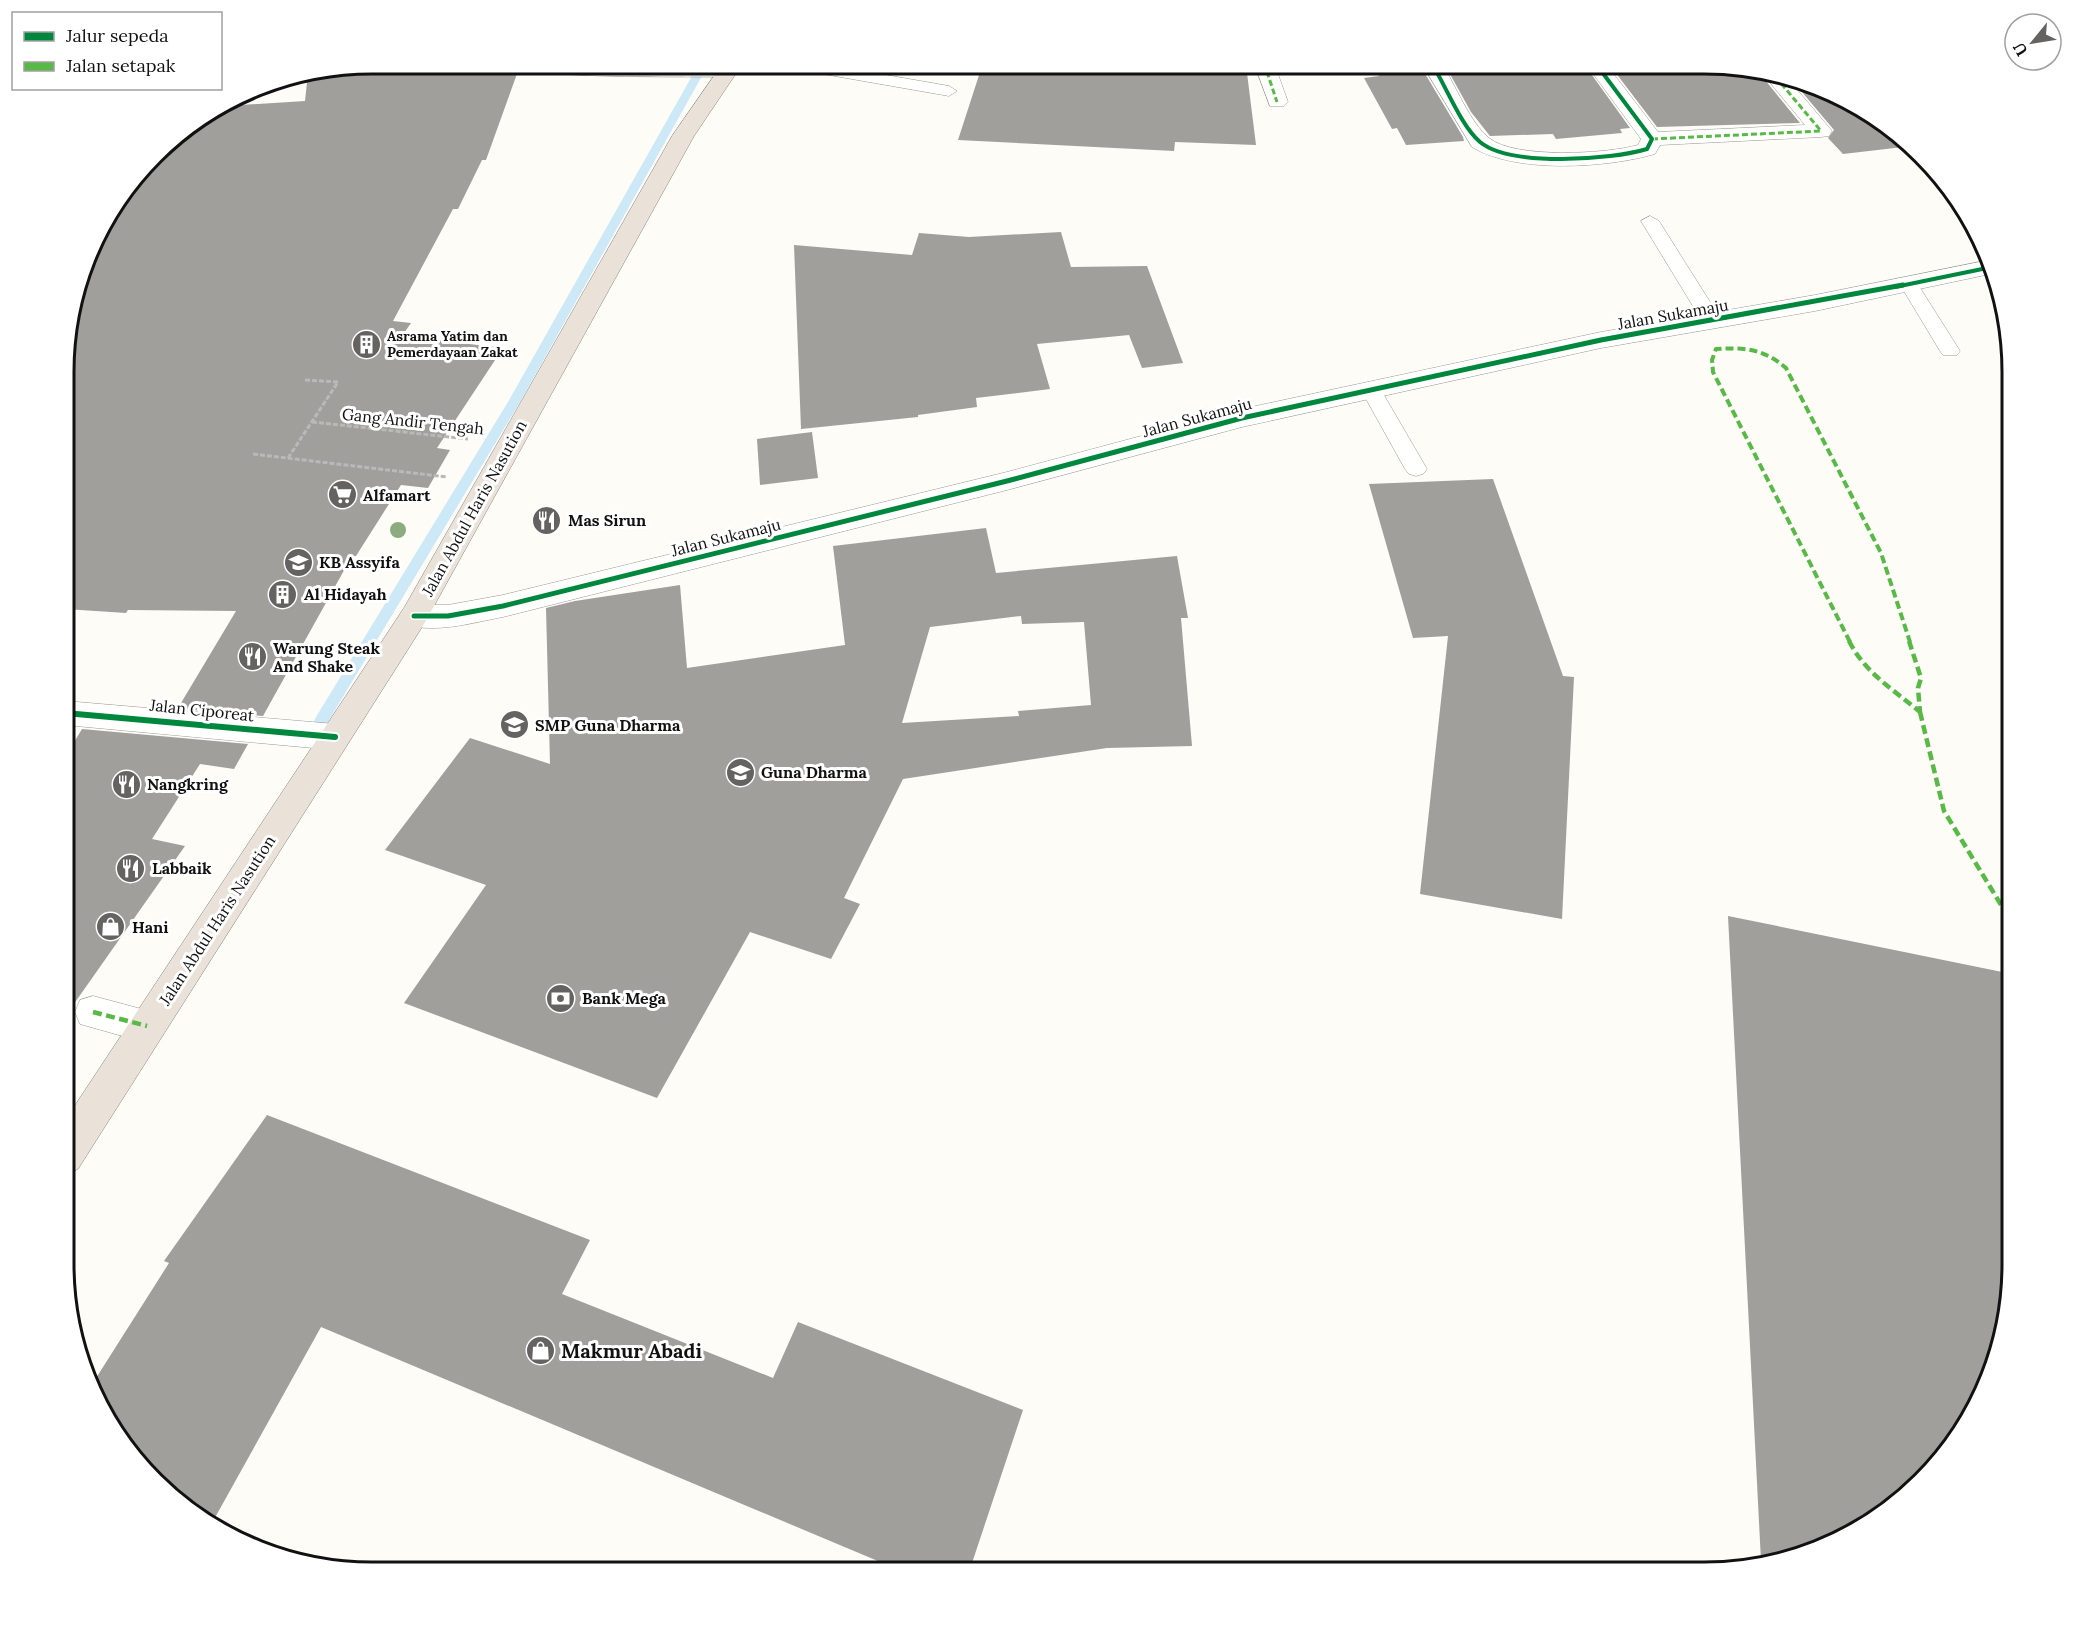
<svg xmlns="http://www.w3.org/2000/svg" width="2075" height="1635" viewBox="0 0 2075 1635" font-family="Lora,serif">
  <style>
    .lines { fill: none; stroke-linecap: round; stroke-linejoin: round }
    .stream { fill: #cde8f7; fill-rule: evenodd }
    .building { fill: #a19f9c; fill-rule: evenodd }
    .lane-casing { stroke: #979795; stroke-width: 1 }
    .street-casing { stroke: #979795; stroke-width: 1 }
    .highway-casing { stroke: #858482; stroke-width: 1 }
    .path { stroke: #b9b9b8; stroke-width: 3; stroke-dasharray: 5 2; stroke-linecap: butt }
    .lane { fill: #fffffe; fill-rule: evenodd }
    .street { fill: #fffffe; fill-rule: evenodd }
    .highway { fill: #eae1d8; fill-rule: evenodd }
    .quiet-far2 { stroke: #58b947; stroke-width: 3; stroke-dasharray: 6 3; stroke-linecap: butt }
    .quiet-far1 { stroke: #58b947; stroke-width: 4; stroke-dasharray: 8 4; stroke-linecap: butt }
    .quiet { stroke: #58b947; stroke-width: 4.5; stroke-dasharray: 9 4.5; stroke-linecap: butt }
    .cycleway-far2-casing { stroke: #fff; stroke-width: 6 }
    .cycleway-far1-casing { stroke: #fff; stroke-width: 8 }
    .cycleway-casing { stroke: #fff; stroke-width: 10 }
    .cycleway-far2 { stroke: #00873e; stroke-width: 4 }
    .cycleway-far1 { stroke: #00873e; stroke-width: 5 }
    .cycleway { stroke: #00873e; stroke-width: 6 }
    .tree { fill: #8cac80 }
    .labels { text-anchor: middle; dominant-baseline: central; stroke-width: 6; stroke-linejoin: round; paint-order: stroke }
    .far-poi-label { font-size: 14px; font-weight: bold; fill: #111; stroke: #fff; text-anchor: start }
    .street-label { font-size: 16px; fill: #111; stroke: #fff }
    .poi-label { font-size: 16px; font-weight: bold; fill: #111; stroke: #fff; text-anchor: start }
    .near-poi-label { font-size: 20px; font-weight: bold; fill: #111; stroke: #fff; text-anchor: start }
    .rim { fill: none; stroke: #111; stroke-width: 3 }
  </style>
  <rect width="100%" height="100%" fill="#fdfcf7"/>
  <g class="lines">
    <path class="stream" d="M703,63h10l-10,9 -5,-3z
      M697,73l5,3 -182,326 -194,323h-10l-2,-4 2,-4 192,-315 184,-326z
      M184,703l25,3 7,6 -7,6 -25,-3 -7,-6z"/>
  </g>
  <path class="building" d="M371,63h130l17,8 -32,89h-4l-24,49h-5l-60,112 18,2 -9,13 101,12 -66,100 13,2 -22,38 -27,-3 -45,71h-4l-89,160 -85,-8 58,-97 -108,-1 -2,3 -61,-4 1,-278 16,-47 10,-17 28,-69 48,-59 57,-33 80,-5 3,-28z
    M1031,63l215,2 10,80 -81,-3 -1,9 -216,-11 23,-71 48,3z
    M1460,64h124l46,64 -10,1 2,4 -66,6 -3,-5 -63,2 -19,-24 -26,-47z
    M1609,64h115l39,9 2,7 35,43 -143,4z
    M1421,67l42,70 1,4 -58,4 -9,-17 -5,1 -28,-51 15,-2 -2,-5z
    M1791,79l31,8 85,53 5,6 -69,8 -15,-16 6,-8z
    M1061,232l10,35 76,-1 36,97 -41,5 -13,-33 -92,9 13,45 -74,9 1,9 -59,8v2l-117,12 -7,-184 118,10 7,-22 50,4z
    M812,432l6,46 -58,7 -3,-46z
    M1493,479l70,197 11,1 -12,242 -142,-25 28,-258 -35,2 -44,-154z
    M986,528l10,45 181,-17 11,62h-7l11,128 -85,2 -204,31 -59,119 16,6 -29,55 -81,-27 -93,166 -253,-95 82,-118 -101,-35 85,-112 80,26 -4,-156 29,-7 105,-16 7,83 158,-23 -12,-99zM1021,616l1,8 62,-2 7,83 -73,6 1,5 -117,7 28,-96z
    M82,729l166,15 -14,25 -34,-5 -48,75 33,7 -121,172 1,-261z
    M1728,916l284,58 -1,310 -23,98 -53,85 -60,53 -53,28 -61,13z
    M267,1115l323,125 -28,54 211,84 25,-56 225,88 -54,162h-65l-583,-245 -109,196 -44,-28 -73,-95 -4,-14 78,-123 -5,-2z"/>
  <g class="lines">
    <defs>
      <path id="lane" d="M503,63l222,4 8,5 -8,5c-32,-1 -207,3 -222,-14z
        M781,63h36l132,23 8,5 -8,5 -160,-28z
        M1650,216l9,5 63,100 -3,4h-14l-3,-4 -61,-100z
        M1908,277l9,6 43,68 -3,4h-14l-3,-4 -41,-68z
        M1371,383l7,2 3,5 46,79 -4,5 -7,2 -7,-2 -4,-5 -44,-79 3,-5z"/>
      <path id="street" d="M1254,63h20l14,39 -4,4h-14z
        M1422,64h20c13,20 28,59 47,74 25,21 118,16 149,7l3,-6 -55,-75h20l52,68 147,-7 -38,-46 -2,-6 23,6 44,52 -3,5 -8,1 -161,8 -5,9c-48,14 -140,20 -183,-7z
        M1990,260l5,13 -180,38 -214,37 -359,79 -235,63 -504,127c-32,6 -68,17 -99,7l-5,-8 5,-8 10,-3h34l55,-10 504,-123 235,-63 359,-77 214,-37z
        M65,701l270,23 11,4 5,9 -5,9 -11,4 -270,-25z
        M93,996l67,18 5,12 -5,12 -13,5 -67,-19 -5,-12 5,-12z"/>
      <path id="highway" d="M723,63h20l-49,73 -270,488 -346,545 -14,6v-53l340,-514 268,-472z"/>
    </defs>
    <use href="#lane" class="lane-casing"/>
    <use href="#street" class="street-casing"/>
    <use href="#highway" class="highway-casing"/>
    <path class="path" d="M312,422l156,17
      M253,454l194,23
      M288,458l50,-76 -33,-2"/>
    <use href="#lane" class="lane"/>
    <use href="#street" class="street"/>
    <use href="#highway" class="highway"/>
    <path class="quiet-far2" d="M1264,63l13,39
      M1652,139l169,-8 -47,-56"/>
    <path class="quiet-far1" d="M1850,642l-137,-270 -1,-12 4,-11c29,-2 48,0 70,19l95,185 29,89"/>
    <path class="quiet" d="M1849,641c17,33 44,48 71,71
      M1909,641l12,37 -3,10 2,24
      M1920,712l24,99 68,112
      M93,1012l54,14"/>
    <defs>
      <path id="cycleway-far2" d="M1432,64c14,22 29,62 48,78 30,25 131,18 167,7l5,-10 -56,-75
        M1895,287l97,-20"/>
      <path id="cycleway-far1" d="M414,616h34l55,-10 504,-125 235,-63 359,-78 302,-55"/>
      <path id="cycleway" d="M65,713l270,24"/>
    </defs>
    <use href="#cycleway-far2" class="cycleway-far2-casing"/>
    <use href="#cycleway-far1" class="cycleway-far1-casing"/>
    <use href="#cycleway" class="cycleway-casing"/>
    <use href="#cycleway-far2" class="cycleway-far2"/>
    <use href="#cycleway-far1" class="cycleway-far1"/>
    <use href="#cycleway" class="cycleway"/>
  </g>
  <circle class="tree" cx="398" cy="530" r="8"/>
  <defs>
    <symbol id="building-disc" viewBox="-11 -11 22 22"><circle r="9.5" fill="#646362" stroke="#fff"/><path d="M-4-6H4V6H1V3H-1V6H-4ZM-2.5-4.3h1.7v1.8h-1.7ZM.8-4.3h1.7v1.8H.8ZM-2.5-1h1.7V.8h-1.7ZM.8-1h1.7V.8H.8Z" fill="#fff"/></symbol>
    <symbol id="supermarket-disc" viewBox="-11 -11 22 22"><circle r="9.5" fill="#646362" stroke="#fff"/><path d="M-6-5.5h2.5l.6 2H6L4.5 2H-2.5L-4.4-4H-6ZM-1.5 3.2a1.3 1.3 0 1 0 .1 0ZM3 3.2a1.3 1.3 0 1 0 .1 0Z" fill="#fff"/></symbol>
    <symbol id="restaurant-disc" viewBox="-11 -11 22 22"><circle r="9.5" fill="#646362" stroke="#fff"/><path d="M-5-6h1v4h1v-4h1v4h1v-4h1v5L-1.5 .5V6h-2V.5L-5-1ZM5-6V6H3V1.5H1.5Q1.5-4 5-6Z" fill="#fff"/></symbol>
    <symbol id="school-disc" viewBox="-11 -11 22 22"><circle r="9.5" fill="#646362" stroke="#fff"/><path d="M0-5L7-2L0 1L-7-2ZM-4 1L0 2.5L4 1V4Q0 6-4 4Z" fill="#fff"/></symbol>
    <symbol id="shop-disc" viewBox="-11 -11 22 22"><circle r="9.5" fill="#646362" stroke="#fff"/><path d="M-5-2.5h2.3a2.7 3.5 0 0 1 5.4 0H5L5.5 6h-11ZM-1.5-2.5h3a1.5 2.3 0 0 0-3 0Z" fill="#fff"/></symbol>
    <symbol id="bank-disc" viewBox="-11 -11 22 22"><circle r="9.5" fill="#646362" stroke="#fff"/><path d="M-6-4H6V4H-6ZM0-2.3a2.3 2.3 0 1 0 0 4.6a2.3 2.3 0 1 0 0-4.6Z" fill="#fff"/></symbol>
  </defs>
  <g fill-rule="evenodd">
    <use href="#building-disc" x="350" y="328" width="33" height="33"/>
    <use href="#supermarket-disc" x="326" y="478" width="33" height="33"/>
    <use href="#restaurant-disc" x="530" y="504" width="33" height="33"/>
    <use href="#school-disc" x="282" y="546" width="33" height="33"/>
    <use href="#building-disc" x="266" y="578" width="33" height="33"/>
    <use href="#restaurant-disc" x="236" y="640" width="33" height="33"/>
    <use href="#school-disc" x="498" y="708" width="33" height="33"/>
    <use href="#school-disc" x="724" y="756" width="33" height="33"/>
    <use href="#restaurant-disc" x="110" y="768" width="33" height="33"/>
    <use href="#restaurant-disc" x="114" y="852" width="33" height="33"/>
    <use href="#shop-disc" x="94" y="910" width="33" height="33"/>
    <use href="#bank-disc" x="544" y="982" width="33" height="33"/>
    <use href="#shop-disc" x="524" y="1334" width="33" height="33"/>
  </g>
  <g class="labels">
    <g class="far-poi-label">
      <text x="387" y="336">Asrama Yatim dan<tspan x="387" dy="16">Pemerdayaan Zakat</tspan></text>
    </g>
    <g class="street-label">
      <text transform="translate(1673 314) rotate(-10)">Jalan Sukamaju</text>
      <text transform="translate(1197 417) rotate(-15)">Jalan Sukamaju</text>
      <text transform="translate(413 421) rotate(6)">Gang Andir Tengah</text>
      <text transform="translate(474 508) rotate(-61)">Jalan Abdul Haris Nasution</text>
      <text transform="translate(726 537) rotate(-14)">Jalan Sukamaju</text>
      <text transform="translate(202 710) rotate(6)">Jalan Ciporeat</text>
      <text transform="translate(217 920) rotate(-57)">Jalan Abdul Haris Nasution</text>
    </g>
    <g class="poi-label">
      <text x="363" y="495">Alfamart</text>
      <text x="568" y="520">Mas Sirun</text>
      <text x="319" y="562">KB Assyifa</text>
      <text x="304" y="594">Al Hidayah</text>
      <text x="273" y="648">Warung Steak<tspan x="273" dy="18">And Shake</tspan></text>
      <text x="535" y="725">SMP Guna Dharma</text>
      <text x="761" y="772">Guna Dharma</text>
      <text x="147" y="784">Nangkring</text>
      <text x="152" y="868">Labbaik</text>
      <text x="132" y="927">Hani</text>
      <text x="582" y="998">Bank Mega</text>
    </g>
    <g class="near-poi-label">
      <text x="561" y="1350">Makmur Abadi</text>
    </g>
  </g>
  <path d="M0 0H2075V1635H0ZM372 74H1704A298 298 0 0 1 2002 372V1264A298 298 0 0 1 1704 1562H372A298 298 0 0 1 74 1264V372A298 298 0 0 1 372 74Z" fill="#fff" fill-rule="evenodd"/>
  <path class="rim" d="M372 74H1704A298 298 0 0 1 2002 372V1264A298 298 0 0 1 1704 1562H372A298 298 0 0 1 74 1264V372A298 298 0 0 1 372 74Z"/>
  <rect x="12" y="12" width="210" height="78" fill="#ffffff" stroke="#a0a0a0" stroke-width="1.5"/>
  <rect x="24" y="32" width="30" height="9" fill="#00873e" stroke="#a0a0a0" stroke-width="1.5"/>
  <text x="66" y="42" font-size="18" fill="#111111">Jalur sepeda</text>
  <rect x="24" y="62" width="30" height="9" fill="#58b947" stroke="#a0a0a0" stroke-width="1.5"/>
  <text x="66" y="72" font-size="18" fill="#111111">Jalan setapak</text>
  <g transform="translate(2033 42) rotate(240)"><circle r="28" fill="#ffffff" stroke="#a0a0a0" stroke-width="1.5"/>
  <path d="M0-4.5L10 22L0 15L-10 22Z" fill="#646362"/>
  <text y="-9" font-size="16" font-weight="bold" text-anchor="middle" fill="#111111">U</text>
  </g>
</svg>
